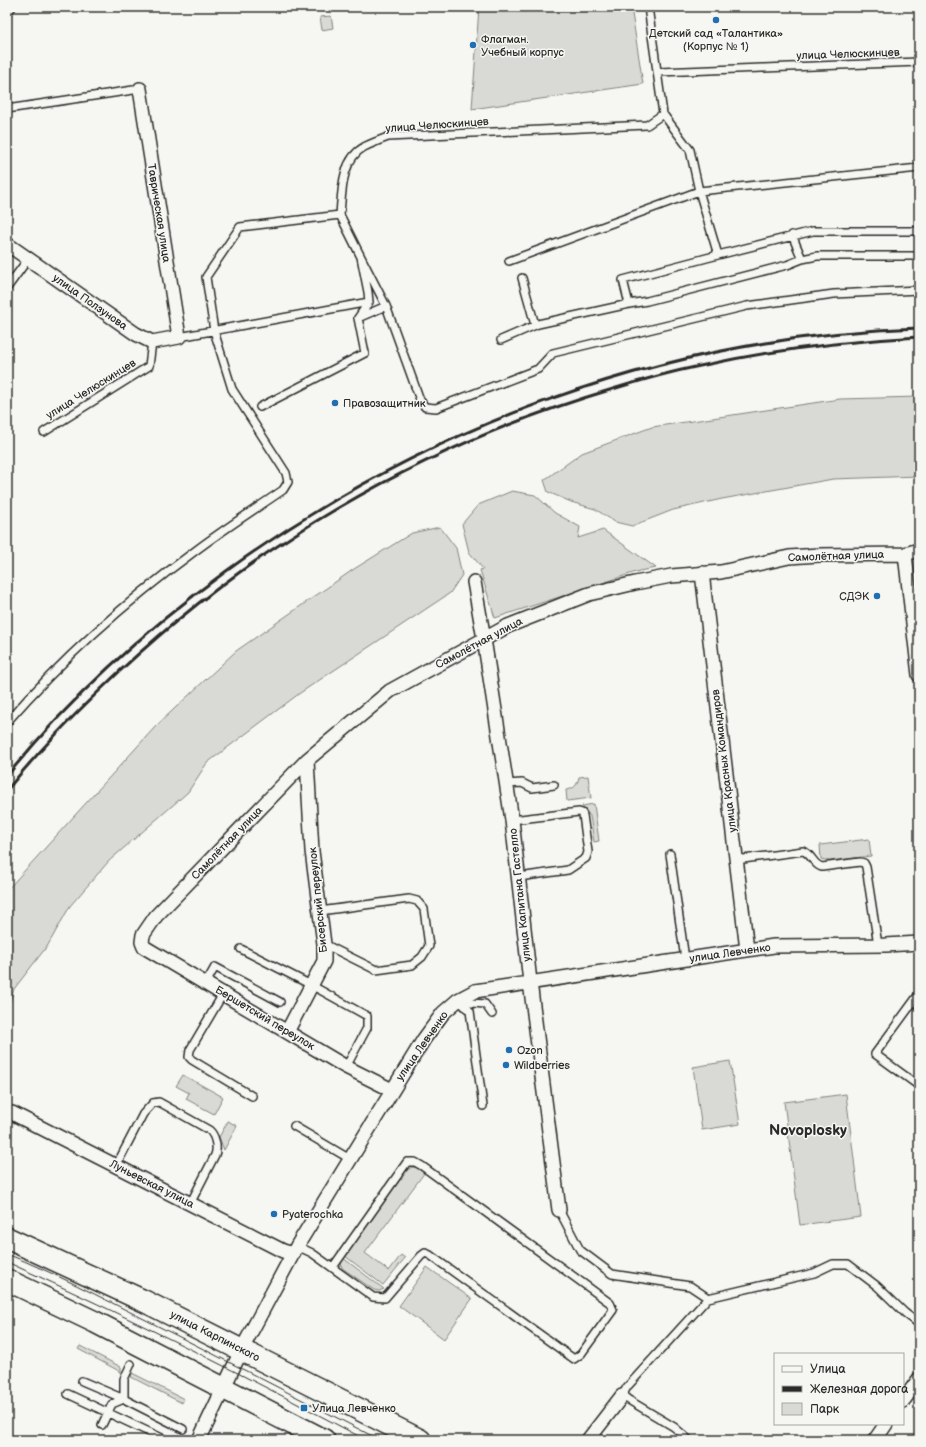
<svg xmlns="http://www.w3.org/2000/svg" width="926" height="1447" viewBox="0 0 926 1447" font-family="'Balsamiq Sans',sans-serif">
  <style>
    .green { fill: #d9d9d5; stroke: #828280 }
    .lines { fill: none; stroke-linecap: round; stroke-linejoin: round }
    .service-casing { stroke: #2b2b2b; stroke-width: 10 }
    .minor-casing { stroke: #2b2b2b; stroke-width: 16 }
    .primary-casing { stroke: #2b2b2b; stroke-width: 24 }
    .service { stroke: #f6f6f2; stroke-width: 7 }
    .minor { stroke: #f6f6f2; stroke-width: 13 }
    .primary { stroke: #f6f6f2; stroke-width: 21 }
    .tram { stroke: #2b2b2b; stroke-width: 1 }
    .rail { stroke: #2b2b2b; stroke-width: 3 }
    .poi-dot { fill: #1f6fb2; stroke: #f6f6f2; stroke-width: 1.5 }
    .labels { text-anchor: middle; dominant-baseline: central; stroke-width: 3; stroke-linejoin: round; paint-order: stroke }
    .poi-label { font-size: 11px; fill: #2b2b2b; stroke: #f6f6f2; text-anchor: start }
    .street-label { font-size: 11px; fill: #2b2b2b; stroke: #f6f6f2 }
    .district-label { font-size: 15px; font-weight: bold; fill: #2b2b2b; stroke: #f6f6f2 }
  </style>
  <rect width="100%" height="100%" fill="#f6f6f2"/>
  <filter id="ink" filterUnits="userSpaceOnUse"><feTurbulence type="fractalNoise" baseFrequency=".025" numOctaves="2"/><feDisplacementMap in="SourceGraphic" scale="8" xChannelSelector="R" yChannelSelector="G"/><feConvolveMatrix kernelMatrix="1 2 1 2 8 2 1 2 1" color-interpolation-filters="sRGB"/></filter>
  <g filter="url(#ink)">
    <path class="green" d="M479,7h152l12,77 -171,25z
      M331,16l2,12 -11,2 -2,-13z
      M919,397v79l-86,3 -111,20 -49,11 -41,16 -17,-4 -20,-13 -24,-7 -23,-10 -4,-12 38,-27 70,-26 188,-28z
      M512,491l23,4 20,18 25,14 -2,11 25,-8 53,38 -17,3 -144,47 -15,-48 3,-1 -14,-17 -7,-28 16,-19z
      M440,527l16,21 6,27 -12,18 -150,100 -93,70 -19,29 -79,69 -39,45 -22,39 -34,44 -7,22v-121l149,-164 80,-75 118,-82 58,-36z
      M588,776l3,22 -24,3 -1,-11c8,-1 11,-4 13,-13z
      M594,804l5,37 -5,1 -4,-26 -8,-10z
      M869,839l2,17 -42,5 -8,-2 -1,-14z
      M730,1061l10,63 -38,6 -9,-63z
      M183,1075l40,22 -9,17 -28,-15 3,-6 -13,-7z
      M846,1094l15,123 -61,8 -16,-123z
      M228,1121l9,5 -13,24 -5,-13z
      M412,1167l8,1 5,4 -60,81 24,18 12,-16 4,3 -22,27 -38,-29 61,-85z
      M343,1258l41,31 -5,2 -5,-1 -32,-22 -1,-5z
      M427,1267l45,32 -28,40 -45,-33z
      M80,1346l41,21v5l-43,-23z
      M132,1373l52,26 -2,4 -51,-26z"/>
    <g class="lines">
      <defs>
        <path id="service" d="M7,13l5,-6
          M658,72l261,-10
          M7,109l133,-20
          M663,114l27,36 9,41 19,64 95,-24h106
          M340,215l21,42 7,35 1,10 -11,16
          M792,235l10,24
          M718,255l-95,25 6,24 18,-3 140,-36 15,-6 15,-3h102
          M361,257l25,49 34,94 5,7 11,1 102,-39 15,-16 194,-47 87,-12 85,-4
          M509,261l190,-70 220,-23
          M522,278l13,47
          M7,288l21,-29
          M179,337l190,-35
          M501,340l37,-16 91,-20
          M260,407l105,-54 -7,-35 28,-12
          M44,432l105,-66 3,-24
          M7,722c56,-64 120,-121 188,-171 29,-22 59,-41 88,-61l5,-8 -2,-9 -54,-84 -18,-58 -8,-54 34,-50 100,-12c2,-23 1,-55 24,-68 8,-4 16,-7 24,-10l259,-12 16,-11 -15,-107
          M506,784l16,-1 10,5 22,-3
          M512,820l67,-8 3,1 1,2 5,37 -2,6 -18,12 -49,7
          M670,854l15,105
          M736,860l67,-9c9,3 10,14 19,16l38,-5 4,1 2,4 12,78
          M320,911l89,-12 8,2 7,8 5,37 -7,11 -10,8 -36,5 -52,-26
          M241,949l70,36 56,31v12l-21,39
          M206,983l9,-16 65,35
          M223,994l-33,56 -1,7 3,3 60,36
          M919,994l-44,60 44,32
          M483,1106l-13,-95 -12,-11 14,3 13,1 7,10
          M294,1126l56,33
          M116,1166l27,-52 10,-11 6,-1 50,28c6,5 9,17 6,25l-25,49
          M559,1210l21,40 32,24 78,12 18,12
          M297,1246l15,7 61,44 12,1 36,-42 4,-3 5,2 144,104 7,-5 32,-44 -3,-7 -188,-137 -7,-4h-8l-74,105
          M82,1381l42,18 59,30
          M68,1394l98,46
          M102,1425l10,-21 12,-5v-20l7,-15
          M689,1440l-15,-13 -52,-31 5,-9 81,-89 106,-25 19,-9h15l29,22 28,27 14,11"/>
        <path id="minor" d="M7,244l129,90 16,8 27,-5 -39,-248
          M905,554l14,121
          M702,573l45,377
          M474,582l10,57 28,181 18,162 29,228
          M287,1032l37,-71v-17l-12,-93 -5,-91
          M392,1090l-46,-23 -202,-120 -2,-5 1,-7 13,-19 151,-156 83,-69 118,-65 81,-32 46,-11 36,-7 50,-4 68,-15 30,-2 86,-1 14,-4
          M12,1113l271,138 10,3
          M903,1401l16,-22
          M199,1440l43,-91 55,-103 127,-207 19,-26 15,-13 17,-9 299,-45 112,-1 33,-2
          M588,1440l34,-44
          M875,1440l11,-16"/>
        <path id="primary" d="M7,1238l137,63 276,139
          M7,1280l88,42 229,118"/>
      </defs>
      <use href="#service" class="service-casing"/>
      <use href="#minor" class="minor-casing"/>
      <use href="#primary" class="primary-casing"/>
      <use href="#service" class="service"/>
      <use href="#minor" class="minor"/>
      <use href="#primary" class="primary"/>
      <path class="tram" d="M7,1254c48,19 93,43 139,66 78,39 156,80 234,120
        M7,1262c122,55 241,115 359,178"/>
      <path class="rail" d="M7,776c63,-78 137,-145 218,-204 203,-147 442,-236 694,-244
        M7,790c29,-36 60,-68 93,-100 144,-141 320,-244 513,-301 29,-9 57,-17 87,-23 72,-16 145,-25 219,-29"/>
    </g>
  </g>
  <g class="poi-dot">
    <circle cx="716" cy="20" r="4"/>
    <circle cx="473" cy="45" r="4"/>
    <circle cx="335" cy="403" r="4"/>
    <circle cx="877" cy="596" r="4"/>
    <circle cx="509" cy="1050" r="4"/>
    <circle cx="506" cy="1065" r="4"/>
    <circle cx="274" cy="1214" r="4"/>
    <rect x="300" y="1404" width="8" height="8" rx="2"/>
  </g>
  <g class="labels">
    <g class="poi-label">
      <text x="716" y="33" text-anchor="middle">Детский сад «Талантика»<tspan x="716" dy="13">(Корпус № 1)</tspan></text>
      <text x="481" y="39">Флагман.<tspan x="481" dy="13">Учебный корпус</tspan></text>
      <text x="343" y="403">Правозащитник</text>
      <text x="869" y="596" text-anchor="end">СДЭК</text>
      <text x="517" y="1050">Ozon</text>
      <text x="514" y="1065">Wildberries</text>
      <text x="282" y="1214">Pyaterochka</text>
      <text x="312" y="1408">Улица Левченко</text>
    </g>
    <g class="street-label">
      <text transform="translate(848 54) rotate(-2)">улица Челюскинцев</text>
      <text transform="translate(437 125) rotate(-4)">улица Челюскинцев</text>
      <text transform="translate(159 213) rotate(81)">Таврическая улица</text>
      <text transform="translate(90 302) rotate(35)">улица Ползунова</text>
      <text transform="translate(91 389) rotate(-32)">улица Челюскинцев</text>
      <text transform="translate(836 556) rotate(-2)">Самолётная улица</text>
      <text transform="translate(479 643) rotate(-28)">Самолётная улица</text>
      <text transform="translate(724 761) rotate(-97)">улица Красных Командиров</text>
      <text transform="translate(227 843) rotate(-46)">Самолётная улица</text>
      <text transform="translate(520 895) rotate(-96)">улица Капитана Гастелло</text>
      <text transform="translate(318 900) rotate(-96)">Бисерский переулок</text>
      <text transform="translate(730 953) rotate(-8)">улица Левченко</text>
      <text transform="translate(265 1018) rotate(31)">Бершетский переулок</text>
      <text transform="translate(422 1046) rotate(-55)">улица Левченко</text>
      <text transform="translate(152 1184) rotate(27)">Луньевская улица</text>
      <text transform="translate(215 1336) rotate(27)">улица Карпинского</text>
    </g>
    <g class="district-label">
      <text x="808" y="1130">Novoplosky</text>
    </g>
  </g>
  <rect width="926" height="1447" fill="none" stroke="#f6f6f2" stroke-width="24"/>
  <rect x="12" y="12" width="902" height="1423" fill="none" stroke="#2b2b2b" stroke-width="1.5" filter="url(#ink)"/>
  <rect x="774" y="1353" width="130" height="72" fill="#f6f6f2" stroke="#a5a5a2"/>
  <rect x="782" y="1366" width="20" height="6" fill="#f6f6f2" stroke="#a5a5a2"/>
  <text x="810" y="1373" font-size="12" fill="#2b2b2b">Улица</text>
  <rect x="782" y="1386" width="20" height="6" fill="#2b2b2b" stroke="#a5a5a2"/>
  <text x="810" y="1393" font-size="12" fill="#2b2b2b">Железная дорога</text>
  <rect x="782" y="1403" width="20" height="12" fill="#d9d9d5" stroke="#a5a5a2"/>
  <text x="810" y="1413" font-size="12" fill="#2b2b2b">Парк</text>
</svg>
